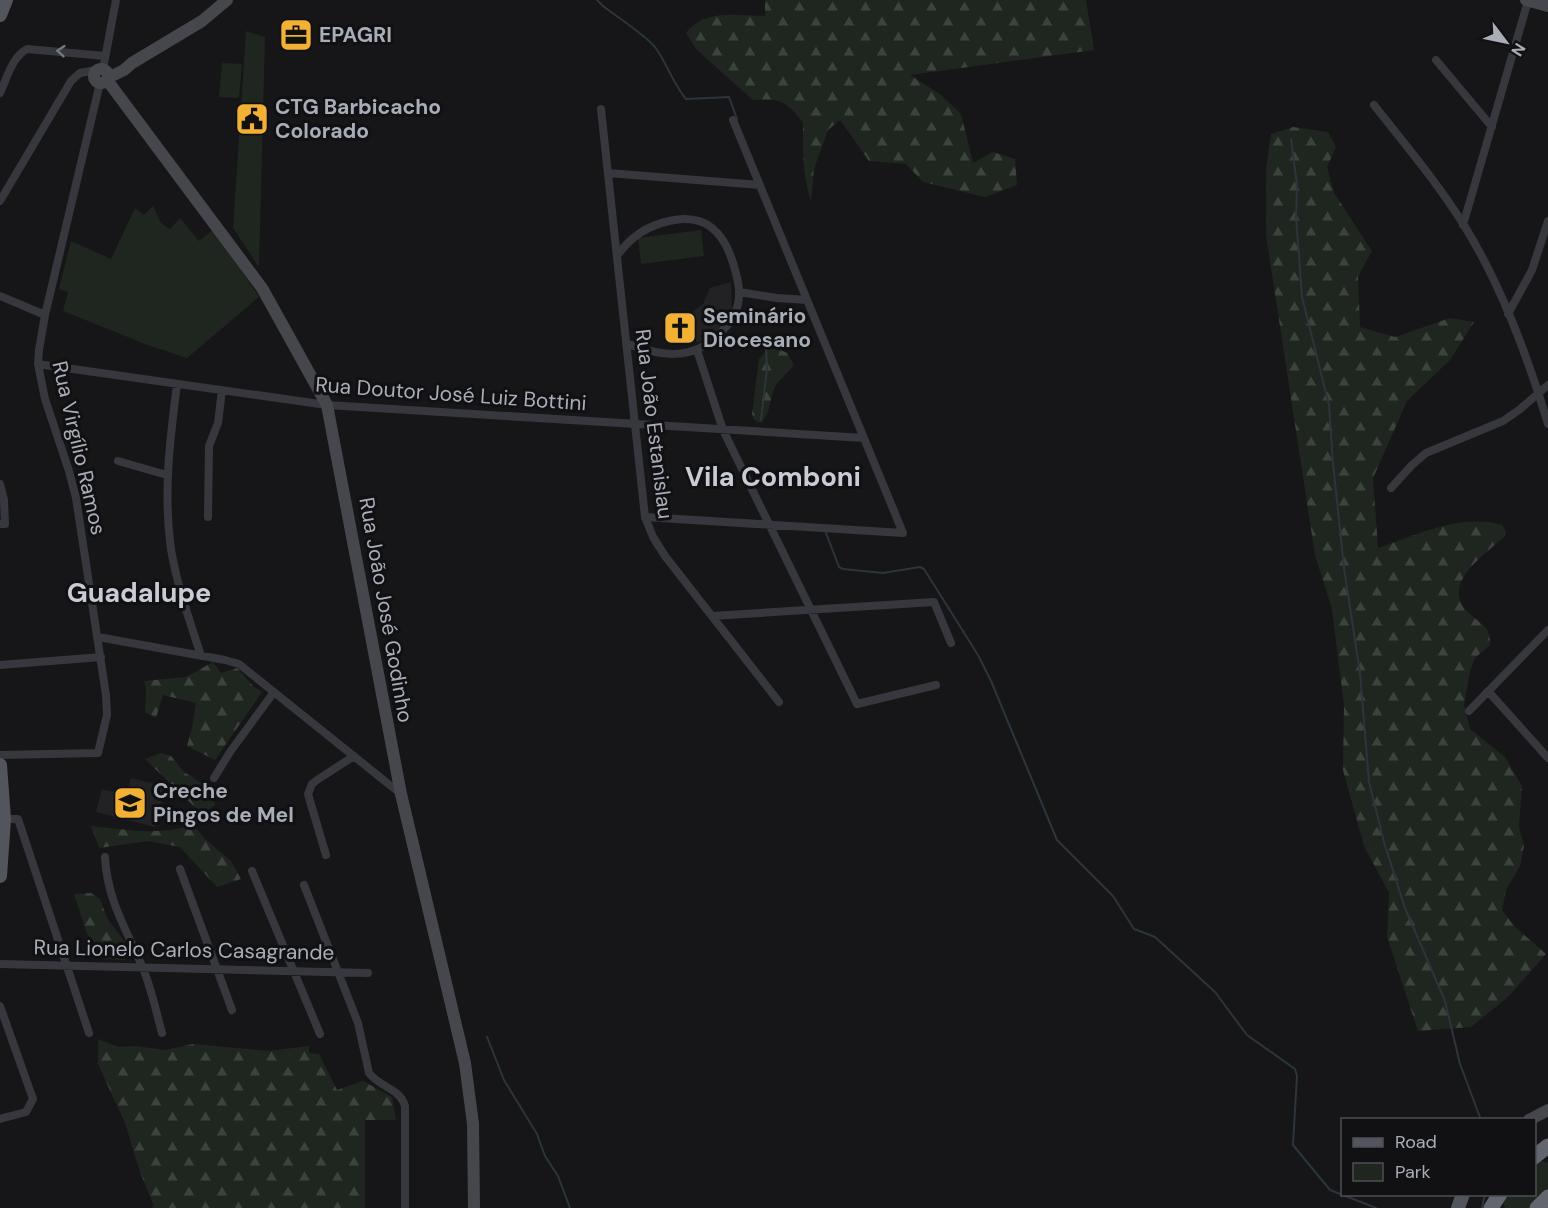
<svg xmlns="http://www.w3.org/2000/svg" width="1548" height="1208" viewBox="0 0 1548 1208" font-family="'DM Sans',sans-serif">
  <style>
    .built { fill: #222225 }
    .green { fill: #1e261f }
    .forest { fill: url(#forest-firs) }
    .lines { fill: none; stroke-linecap: round; stroke-linejoin: round }
    .stream { stroke: #2c353c; stroke-width: 2 }
    .street { stroke: #37383d; stroke-width: 8 }
    .secondary { stroke: #45474d; stroke-width: 12 }
    .primary { stroke: #53555c; stroke-width: 14 }
    .highway { stroke: #63666e; stroke-width: 15 }
    .oneway { stroke: #757881 }
    .labels { text-anchor: middle; dominant-baseline: central; stroke-width: 6; stroke-linejoin: round; paint-order: stroke }
    .poi-label { font-size: 21px; font-weight: bold; fill: #a8adb8; stroke: #111113; text-anchor: start }
    .street-label { font-size: 21px; fill: #a8adb8; stroke: #111113 }
    .district-label { font-size: 27px; font-weight: bold; fill: #c9ccd4; stroke: #111113 }
  </style>
  <defs>
    <pattern id="forest-firs" width="22" height="20" patternUnits="userSpaceOnUse" patternTransform="scale(1.5)"><rect width="22" height="20" fill="#1e261f"/><path d="M5 1l3.5 6h-7zM16 11l3.5 6h-7z" fill="#3c433d"/></pattern>
  </defs>
  <rect width="100%" height="100%" fill="#161618"/>
  <path class="built" d="M731,282l1,32 -7,11 -16,13 -12,5 -10,-27 16,-12 7,-16z
    M131,778l35,9 -11,40 -59,-15 6,-23 24,6z"/>
  <path class="green" d="M246,31l19,6 -6,230 -26,-39z
    M222,63l20,1 -3,34 -20,-1z
    M153,206l8,17 9,6 10,-11 19,23 15,-12 45,68 -72,61 -42,-14 -82,-33 5,-19 -9,-3 12,-48 40,18 24,-51 9,7z
    M701,230l3,26 -63,8 -3,-26z
    M1542,1161l6,2v26l-18,19h-25l-2,-6 1,-7 30,-1 1,-31z"/>
  <path class="forest" d="M765,0h321l8,50 -184,25 31,20 20,19 12,49 20,-11 22,7 2,26 -32,12 -62,-15 -17,-18 -37,-3 -29,-41 -12,10 -14,39 -3,32c-9,-27 -8,-51 -8,-79 -17,-21 -22,-24 -50,-22l-57,-51 -10,-16c19,-25 51,-17 79,-17z
    M1293,127l35,5 8,15 -9,20 7,26 38,58 -14,25 2,51 35,10 55,-19 24,4 -24,38 -43,41 -34,77 5,70c39,-13 83,-35 124,-23l4,6 -2,6c-21,19 -67,49 -33,78 12,11 20,12 19,30l-15,13 -5,13 -6,34 6,24 35,28 17,29 -3,41 5,19 -4,20 -14,24 -4,20 12,16 32,28 -38,43 -37,30 -53,4 -31,-94 2,-44 -25,-47 -21,-76 1,-65 -12,-96 -17,-54 -49,-320v-65l5,-36z
    M774,347l13,6 7,12c-6,8 -14,13 -19,22 -6,13 -4,25 -14,36l-7,-3 -2,-6 7,-55 9,-10z
    M213,662l8,11 16,-5 16,18 9,6 -47,68 -28,-14 5,-18 4,-25 -33,-8 -7,23 -11,-6 1,-22 -2,-9 42,-4z
    M161,753l10,3 13,16 25,16 6,17 -13,9 -57,-55z
    M193,824l13,16 25,21 10,18 -24,8 -37,-40 -32,-6 -49,7 -8,-22c34,3 69,11 102,-2z
    M91,893l9,6 7,19 18,24v18l-21,-1 -7,-15 -10,-10 -13,-40z
    M98,1039l21,8 15,-1 31,4 28,-6 76,7 40,-5v7l10,1 18,36 26,-9 29,16 4,23h-31v88h-213l2,-2 -14,-34 -15,-49 -27,-59z"/>
  <g class="lines">
    <path class="stream" d="M597,0l6,6c14,11 41,28 52,41 12,16 18,37 31,52l43,-2 8,22
      M1291,139l6,46 -1,32 6,80 27,108 4,58 11,105 16,105 9,109 15,60 21,66 40,93 15,63 21,56
      M761,420l6,-51 -1,-21
      M826,533l13,34 4,2 40,4 37,-6 4,2 54,86 13,26 66,159 56,56 21,33 21,8 60,55 32,43 48,34 2,7 -4,69 37,45 46,18
      M487,1037l17,43 33,54 8,22 13,20 12,32
      M1482,1208l3,-14"/>
    <path class="street" d="M1436,60l56,67
      M103,69l13,-69
      M0,93c7,-15 12,-36 27,-44l78,7
      M1374,105c30,38 62,76 88,117 39,62 65,133 86,202
      M601,109l44,408 8,20 12,19 114,146
      M608,173l152,12
      M0,201l71,-120 9,-8 16,-3
      M1463,225l65,-224
      M617,256c13,-19 29,-30 52,-35 35,-8 54,9 64,42 4,13 8,27 5,41 -2,12 -10,22 -19,30 -27,28 -61,22 -93,9
      M739,292l38,6 30,2
      M0,296l45,19
      M1508,314l24,-44 16,-49
      M697,350l26,80 134,274 79,-19
      M38,364l289,41 537,33
      M177,384c-7,55 -14,110 -6,165 6,37 19,72 30,107
      M118,461l49,14
      M0,484l4,16 1,24h-5
      M1391,488l21,-23 14,-12 77,-32 16,-11 29,-25
      M208,517l1,-71 9,-23 4,-33
      M645,517l258,16 -170,-413
      M712,616l222,-14 17,41
      M98,637l127,23 14,4 162,130
      M0,665l101,-8
      M1488,691l60,67
      M1469,711l79,-81
      M0,755l98,-2 9,-38 -1,-20 -30,-197 -7,-27 -24,-72 -7,-35 1,-14 6,-35 55,-232
      M214,778l16,-26 44,-60
      M4,819h14l71,214
      M326,855l-18,-61 4,-10 5,-4 37,-24
      M105,857c2,42 21,72 37,109 9,21 14,45 20,67
      M180,869l52,141
      M252,871l68,163
      M304,885l54,138 11,50c10,14 31,15 36,33v102
      M0,964l368,9
      M0,1006l33,93 -7,13 -26,7"/>
    <path class="secondary" d="M1526,0l22,6
      M94 76a7 7 0 1 1 14 0a7 7 0 1 1-14 0Z
      M108,78l16,-8 8,-7 70,-42 25,-21
      M107,80l155,208 65,117 74,389 64,269 8,61 1,84
      M1529,1120l19,-10"/>
    <path class="primary" d="M0,15l6,-15
      M0,765l4,54 -4,57
      M1458,1208l5,-14"/>
    <path class="highway" d="M1534,1157l14,-11
      M1491,1208l9,-14
      M1537,1208l11,-11"/>
  </g>
  <defs><path id="oneway-chevron" d="M-2-3.5L2.5 0L-2 3.5" fill="none" stroke-width="1.6" stroke-linecap="round" stroke-linejoin="round" transform="scale(1.5)"/></defs>
  <use class="oneway" href="#oneway-chevron" transform="translate(61 51) rotate(-175)"/>
  <defs>
    <symbol id="office-square" viewBox="-11 -11 22 22"><rect x="-9" y="-9" width="18" height="18" rx="4" fill="#f2b134" stroke="#111113"/><path d="M-6-3h4V-5.5h4V-3h4V5H-6ZM-1-4.5V-3h2v-1.5ZM-6 0V1H6V0Z" fill="#111"/></symbol>
    <symbol id="civic-square" viewBox="-11 -11 22 22"><rect x="-9" y="-9" width="18" height="18" rx="4" fill="#f2b134" stroke="#111113"/><path d="M-.6-6.5H3V-4.5H.6V-3L4-1V1h2V6H-6V1h2V-1L-.6-3ZM-1.2 2.5V6h2.4V2.5Z" fill="#111"/></symbol>
    <symbol id="church-square" viewBox="-11 -11 22 22"><rect x="-9" y="-9" width="18" height="18" rx="4" fill="#f2b134" stroke="#111113"/><path d="M-1.2-6h2.4v3.5h3.3v2.4h-3.3V6h-2.4V-.1h-3.3v-2.4h3.3Z" fill="#111"/></symbol>
    <symbol id="school-square" viewBox="-11 -11 22 22"><rect x="-9" y="-9" width="18" height="18" rx="4" fill="#f2b134" stroke="#111113"/><path d="M0-5L7-2L0 1L-7-2ZM-4 1L0 2.5L4 1V4Q0 6-4 4Z" fill="#111"/></symbol>
  </defs>
  <g fill-rule="evenodd">
    <use href="#office-square" x="277" y="16" width="38" height="38"/>
    <use href="#civic-square" x="233" y="100" width="38" height="38"/>
    <use href="#church-square" x="661" y="309" width="38" height="38"/>
    <use href="#school-square" x="111" y="784" width="38" height="38"/>
  </g>
  <g class="labels">
    <g class="poi-label">
      <text x="319" y="35">EPAGRI</text>
      <text x="275" y="107">CTG Barbicacho<tspan x="275" dy="24">Colorado</tspan></text>
      <text x="703" y="316">Seminário<tspan x="703" dy="24">Diocesano</tspan></text>
      <text x="153" y="791">Creche<tspan x="153" dy="24">Pingos de Mel</tspan></text>
    </g>
    <g class="street-label">
      <text transform="translate(451 394) rotate(4)">Rua Doutor José Luiz Bottini</text>
      <text transform="translate(654 424) rotate(83)">Rua João Estanislau</text>
      <text transform="translate(79 448) rotate(77)">Rua Virgílio Ramos</text>
      <text transform="translate(386 610) rotate(80)">Rua João José Godinho</text>
      <text transform="translate(184 950) rotate(1)">Rua Lionelo Carlos Casagrande</text>
    </g>
    <g class="district-label">
      <text x="773" y="476">Vila Comboni</text>
      <text x="139" y="592">Guadalupe</text>
    </g>
  </g>
  <rect x="1341" y="1118" width="195" height="78" fill="#111113" stroke="#4d4f55" stroke-width="1.5"/>
  <rect x="1353" y="1138" width="30" height="9" fill="#53555c" stroke="#4d4f55" stroke-width="1.5"/>
  <text x="1395" y="1148" font-size="18" fill="#a8adb8">Road</text>
  <rect x="1353" y="1163" width="30" height="18" fill="#1e261f" stroke="#4d4f55" stroke-width="1.5"/>
  <text x="1395" y="1178" font-size="18" fill="#a8adb8">Park</text>
  <g transform="translate(1506 42) rotate(122)" stroke="#111113" stroke-width="4.5" paint-order="stroke">
  <path d="M0-4.5L10 22L0 15L-10 22Z" fill="#a8adb8"/>
  <text y="-9" font-size="16" font-weight="bold" text-anchor="middle" fill="#a8adb8">N</text>
  </g>
</svg>
